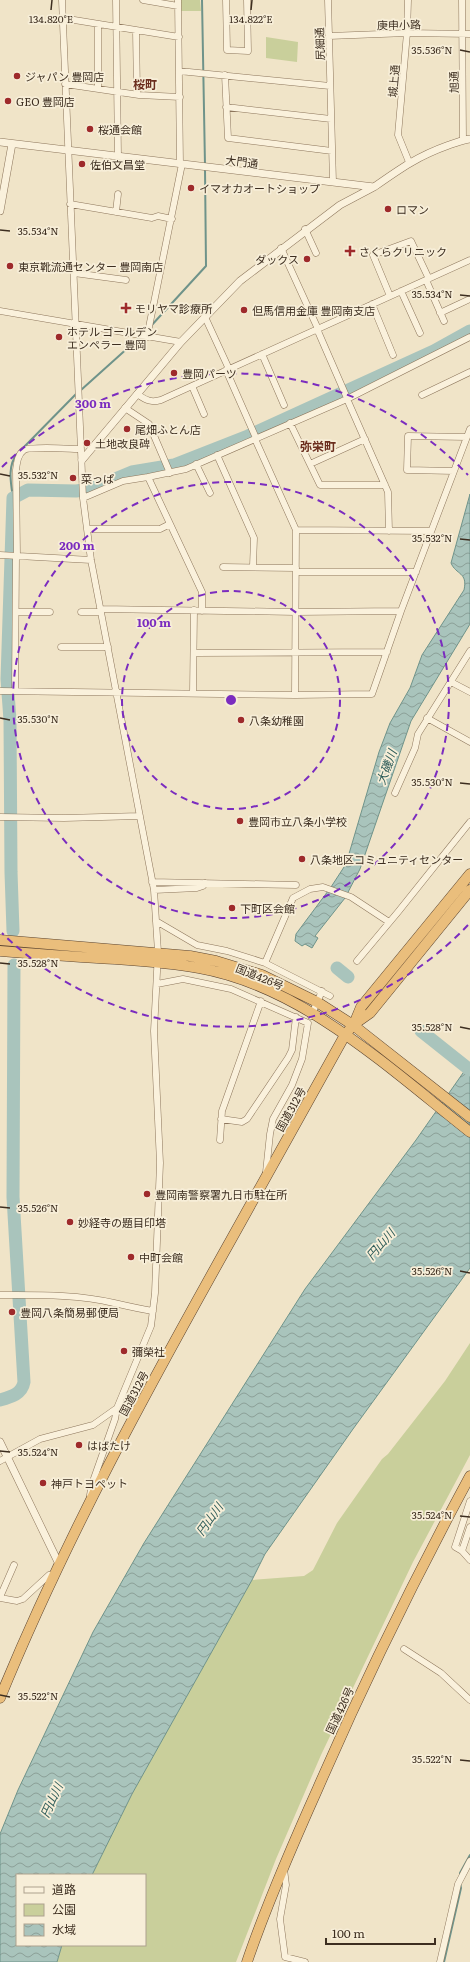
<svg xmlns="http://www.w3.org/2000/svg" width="470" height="1962" viewBox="0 0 470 1962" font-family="Literata,'Noto Sans JP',serif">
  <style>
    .green { fill: #c9cf9b }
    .water { fill: url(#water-waves); stroke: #6f938a }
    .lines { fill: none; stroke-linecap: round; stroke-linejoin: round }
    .stream { stroke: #6f938a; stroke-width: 2 }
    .river { stroke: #a9c4bc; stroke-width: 13 }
    .minor-casing { stroke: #8d765c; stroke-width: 7 }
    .tertiary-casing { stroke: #8d765c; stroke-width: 8 }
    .trunk-casing { stroke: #5b4430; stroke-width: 11 }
    .minor { stroke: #faf1dc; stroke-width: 6 }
    .tertiary { stroke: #faf1dc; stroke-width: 7 }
    .trunk { stroke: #eabe7c; stroke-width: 10 }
    .ticks { fill: none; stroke: #3d2e20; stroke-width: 1.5 }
    .ring { fill: none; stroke: #7b2cbf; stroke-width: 2; stroke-dasharray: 7 5 }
    .poi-dot { fill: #9e2a2b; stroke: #f7eed8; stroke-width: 1.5 }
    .labels { text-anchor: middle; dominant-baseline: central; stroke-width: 3.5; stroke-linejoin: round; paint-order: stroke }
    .street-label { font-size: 11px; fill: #3d2e20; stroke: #f7eed8 }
    .poi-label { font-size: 11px; fill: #3d2e20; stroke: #f7eed8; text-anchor: start }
    .neighbourhood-label { font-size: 12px; font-weight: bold; fill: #6b2e1e; stroke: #f7eed8 }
    .water-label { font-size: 12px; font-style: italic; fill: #2f5d5a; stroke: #f7eed8 }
    .ticks-label { font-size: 10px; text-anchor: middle; fill: #3d2e20; stroke: #f7eed8; stroke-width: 3.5; stroke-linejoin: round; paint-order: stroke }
    .centre { fill: #7b2cbf; stroke: #f7eed8; stroke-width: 2 }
    .ring-label { font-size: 12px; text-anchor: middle; font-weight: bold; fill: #7b2cbf; stroke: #f7eed8; stroke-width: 3.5; stroke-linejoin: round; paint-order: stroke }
  </style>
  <defs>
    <pattern id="water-waves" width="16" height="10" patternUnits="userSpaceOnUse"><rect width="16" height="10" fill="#a9c4bc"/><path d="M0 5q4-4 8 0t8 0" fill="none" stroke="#8ba098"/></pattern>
  </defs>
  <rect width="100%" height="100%" fill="#f0e4c8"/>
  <path class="green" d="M180,0h20l1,11h-20z
    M266,37l32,5 -1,20 -31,-4z
    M470,1343v112l-57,107 -92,193 -45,104 -40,103h-179l5,-17h83v-70h-53l40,-81 120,-214 52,-4 9,-6 24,-47 45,-64 6,-5 57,-73z"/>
  <path class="water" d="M470,494v130l-59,97 -51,148 -15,29 -30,38 3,2 -6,10 -7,-4 -3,2 -7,-5 1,-7 35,-47 15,-23 33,-112 11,-29 20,-35 12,-33 42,-65c4,-18 -8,-15 -13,-27z
    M470,1063v205l-117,161 -88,125 -13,26 -120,214 -40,81h-75v70h45l-5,17h-57v-128l18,-44 75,-158 51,-89 161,-254 111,-149z"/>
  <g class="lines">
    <path class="stream" d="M202,0l3,165
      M150,327l56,-61 -1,-97
      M81,390l59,-53
      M23,448l54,-55
      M13,498c-2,-14 -6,-32 4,-44
      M460,1877v-4l10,-18
      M444,1962l17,-74 -1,-5"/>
    <path class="river" d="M13,931l-2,-59 -1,-152 -3,-41 6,-181 15,-8 48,1 15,-2 41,-17 42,-7 74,-29 186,-85 36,-20
      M337,968l11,9
      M421,1031l49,39
      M0,1400c11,-3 22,-6 24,-18l-11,-185 1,-232"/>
    <defs>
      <path id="minor" d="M62,0l21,498 8,62 63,330 4,62 -4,79 6,132 -5,130 -4,33 -34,82 -2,11 -23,65 -2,11
        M116,0l2,156
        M143,0l35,6
        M178,0l2,164
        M226,0l1,50 21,1 -1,-51
        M328,0l5,182
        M408,0l-1,33 -9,102 11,27
        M462,0l1,140
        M62,18l117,19
        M98,24v64
        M136,30l1,64
        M329,36l78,-3 63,1
        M179,71l151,15
        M225,75l3,63 104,13
        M65,84l74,11 41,2
        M226,107l105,12
        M70,204l82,14 6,-2 14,3
        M116,212l2,-18
        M305,229l11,24
        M281,248l37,81
        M74,273l52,7
        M426,280l18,41
        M401,291l19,42
        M390,296l-17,-41 38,-14 18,38
        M372,304l21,51
        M0,311l181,31
        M440,313l30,-14
        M205,317l24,52
        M317,329l30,69
        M147,337l35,-173
        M262,354l22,51
        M226,370l30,68
        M192,386l12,28
        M137,394c9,6 13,9 24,6l309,-140
        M422,395l48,-23
        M347,399l41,93 1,39
        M125,408l24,16 21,49
        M290,423l30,62h65
        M255,439l41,91
        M217,455l37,83 -1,28
        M196,464l14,29
        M310,464l55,-25
        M454,471l-47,-1 1,-34 59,1
        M148,477l38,-8 161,-70 123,-62
        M83,498l40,-17 25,-4 54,115v19
        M87,529h73l10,-5
        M431,531l-135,-1 -1,165 77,-1 29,-83 69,-182
        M0,555l91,5
        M17,556l-1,-86c1,-8 2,-16 8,-20 6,-4 48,-1 57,-1
        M223,567l73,1
        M296,572h120
        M101,609l195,3 105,-1
        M16,612h34
        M81,612h20
        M61,647h47
        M194,653l193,-1
        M451,682l19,10
        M0,691l295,4
        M15,691l1,-135
        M193,693l1,-83
        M427,718l43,24
        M395,793l20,-45 3,-14 52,-83
        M0,817l64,1 76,-2
        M152,882l144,3
        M154,890l43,-2 6,-2 2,-3
        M156,921l41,24 30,6 38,12 65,33
        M357,961l41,-49 72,-90
        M265,963l28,-65 17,-9 13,-2 28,10 38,25
        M157,984l26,-5 48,10 77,34 -6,36 -10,26 -19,34 -3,15 -4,38
        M311,1016l11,-25
        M221,1119l21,3 5,-3 41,-61 4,-8 4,-33
        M220,1140l2,-29 39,-110
        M0,1295c37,0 78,-1 114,8 13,3 26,6 39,8
        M0,1461l40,-22 53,-14 24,-17
        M470,1527l-8,24 8,9
        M462,1551l-7,-4 15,-46
        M0,1597l14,-32
        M0,1598l17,3 6,-2 26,-24 6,-1
        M404,1649l37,24 29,27
        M284,1869l2,16 -6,34 5,38 20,5
        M440,1962l18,-78 12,-23"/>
      <path id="tertiary" d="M0,142l374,45c27,-19 44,-31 75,-42 7,-2 13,-5 21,-6
        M0,211l12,-67
        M82,460l99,-118 59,-61 100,-76 34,-18
        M0,1442l59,122"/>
      <path id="trunk" d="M0,940l190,16 26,5 46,14 55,27 36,23 117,92
        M0,951c38,3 76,6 115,8 28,2 56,4 84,9 103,18 191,101 271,164
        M354,1024l7,-17 109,-133
        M0,1698c65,-159 148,-310 232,-460 38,-67 75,-136 113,-203l8,-10 17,-12 100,-123
        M247,1962c20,-59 45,-116 71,-174 46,-106 97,-210 152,-312"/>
    </defs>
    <use href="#minor" class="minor-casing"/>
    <use href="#tertiary" class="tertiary-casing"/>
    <use href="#trunk" class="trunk-casing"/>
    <use href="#minor" class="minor"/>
    <use href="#tertiary" class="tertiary"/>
    <use href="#trunk" class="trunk"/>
  </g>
  <path class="ticks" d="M51,10l1,-10M251,10l1,-10M460,50l10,2M0,230l10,1M460,295l10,1M0,474l10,2M460,539l10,1M0,718l10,2M460,783l10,1M0,963l10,1M460,1027l10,2M0,1207l10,1M460,1271l10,2M0,1451l10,1M460,1516l10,1M0,1695l10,2M460,1760l10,1"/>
  <g class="ring">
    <circle cx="231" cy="700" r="109"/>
    <circle cx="231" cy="700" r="218"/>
    <path d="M468 925A327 327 0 0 1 2 933M2 467A327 327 0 0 1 468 475"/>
  </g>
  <g class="poi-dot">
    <circle cx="17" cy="76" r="4"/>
    <circle cx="8" cy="101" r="4"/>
    <circle cx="90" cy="129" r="4"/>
    <circle cx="82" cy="164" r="4"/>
    <circle cx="191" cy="188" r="4"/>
    <circle cx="388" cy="209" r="4"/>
    <path d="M348 245h4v4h4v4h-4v4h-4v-4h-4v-4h4z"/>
    <circle cx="307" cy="259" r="4"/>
    <circle cx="10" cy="266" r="4"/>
    <path d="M124 302h4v4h4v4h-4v4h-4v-4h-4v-4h4z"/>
    <circle cx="244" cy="310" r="4"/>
    <circle cx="59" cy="337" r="4"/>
    <circle cx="174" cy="373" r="4"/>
    <circle cx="127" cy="429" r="4"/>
    <circle cx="87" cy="443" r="4"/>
    <circle cx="73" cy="478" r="4"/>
    <circle cx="241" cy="720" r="4"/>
    <circle cx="240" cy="821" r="4"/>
    <circle cx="302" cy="859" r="4"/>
    <circle cx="232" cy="908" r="4"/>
    <circle cx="147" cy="1194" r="4"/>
    <circle cx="70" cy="1222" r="4"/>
    <circle cx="131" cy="1257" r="4"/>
    <circle cx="12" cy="1312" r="4"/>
    <circle cx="124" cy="1351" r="4"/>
    <circle cx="79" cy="1445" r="4"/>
    <circle cx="43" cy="1483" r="4"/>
  </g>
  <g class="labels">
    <g class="street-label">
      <text transform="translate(399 24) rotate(-1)">庚申小路</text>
      <text transform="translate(319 44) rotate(-92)">尻細通</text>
      <text transform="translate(393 81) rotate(-85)">城上通</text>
      <text transform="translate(453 82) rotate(-91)">旭通</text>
      <text transform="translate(242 161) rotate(7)">大門通</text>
      <text transform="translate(260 976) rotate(22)">国道426号</text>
      <text transform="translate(290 1109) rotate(-61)">国道312号</text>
      <text transform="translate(133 1393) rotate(-62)">国道312号</text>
      <text transform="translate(339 1710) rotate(-65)">国道426号</text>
    </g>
    <g class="poi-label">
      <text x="25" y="76">ジャパン 豊岡店</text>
      <text x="16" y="101">GEO 豊岡店</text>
      <text x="98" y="129">桜通会館</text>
      <text x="90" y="164">佐伯文昌堂</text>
      <text x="199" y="188">イマオカオートショップ</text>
      <text x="396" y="209">ロマン</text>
      <text x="359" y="251">さくらクリニック</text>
      <text x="299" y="259" text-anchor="end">ダックス</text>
      <text x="18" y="266">東京靴流通センター 豊岡南店</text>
      <text x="135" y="308">モリヤマ診療所</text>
      <text x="252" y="310">但馬信用金庫 豊岡南支店</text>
      <text x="67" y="331">ホテル ゴールデン<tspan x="67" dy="13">エンペラー 豊岡</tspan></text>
      <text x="182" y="373">豊岡パーツ</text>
      <text x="135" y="429">尾畑ふとん店</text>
      <text x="95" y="443">土地改良碑</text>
      <text x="81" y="478">菜っぱ</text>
      <text x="249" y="720">八条幼稚園</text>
      <text x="248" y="821">豊岡市立八条小学校</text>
      <text x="310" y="859">八条地区コミュニティセンター</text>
      <text x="240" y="908">下町区会館</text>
      <text x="155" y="1194">豊岡南警察署九日市駐在所</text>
      <text x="78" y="1222">妙経寺の題目印塔</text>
      <text x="139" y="1257">中町会館</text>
      <text x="20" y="1312">豊岡八条簡易郵便局</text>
      <text x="132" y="1351">彌榮社</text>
      <text x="87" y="1445">はばたけ</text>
      <text x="51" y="1483">神戸トヨペット</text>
    </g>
    <g class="neighbourhood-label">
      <text x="145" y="84">桜町</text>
      <text x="318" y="446">弥栄町</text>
    </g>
    <g class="water-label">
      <text transform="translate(386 767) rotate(-70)">大磯川</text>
      <text transform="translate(380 1244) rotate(-49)">円山川</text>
      <text transform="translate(209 1519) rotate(-54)">円山川</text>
      <text transform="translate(51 1800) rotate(-65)">円山川</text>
    </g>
  </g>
  <g class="ticks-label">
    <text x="51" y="23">134.820°E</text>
    <text x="251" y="23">134.822°E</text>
    <text x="432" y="54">35.536°N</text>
    <text x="38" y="235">35.534°N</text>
    <text x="432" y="298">35.534°N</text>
    <text x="38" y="479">35.532°N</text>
    <text x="432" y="542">35.532°N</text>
    <text x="38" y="723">35.530°N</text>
    <text x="432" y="786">35.530°N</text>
    <text x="38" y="967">35.528°N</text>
    <text x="432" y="1031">35.528°N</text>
    <text x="38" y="1212">35.526°N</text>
    <text x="432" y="1275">35.526°N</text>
    <text x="38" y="1456">35.524°N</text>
    <text x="432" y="1519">35.524°N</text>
    <text x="38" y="1700">35.522°N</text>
    <text x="432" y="1763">35.522°N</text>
  </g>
  <circle cx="231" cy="700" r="6" class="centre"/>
  <g class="ring-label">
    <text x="93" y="408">300 m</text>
    <text x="77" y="550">200 m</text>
    <text x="154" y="627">100 m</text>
  </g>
  <rect x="16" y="1874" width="130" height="72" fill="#f7eed8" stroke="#ada18e"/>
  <rect x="24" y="1887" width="20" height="6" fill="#faf1dc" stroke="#ada18e"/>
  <text x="52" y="1894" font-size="12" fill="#3d2e20">道路</text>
  <rect x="24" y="1904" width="20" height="12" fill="#c9cf9b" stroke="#ada18e"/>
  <text x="52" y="1914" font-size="12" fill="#3d2e20">公園</text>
  <rect x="24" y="1924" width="20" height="12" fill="url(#water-waves)" stroke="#ada18e"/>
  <text x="52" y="1934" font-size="12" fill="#3d2e20">水域</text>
  <path d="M326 1938v6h109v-6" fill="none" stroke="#3d2e20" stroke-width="2"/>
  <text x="332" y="1938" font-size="12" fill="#3d2e20" stroke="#f7eed8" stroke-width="3" paint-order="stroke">100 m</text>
</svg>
